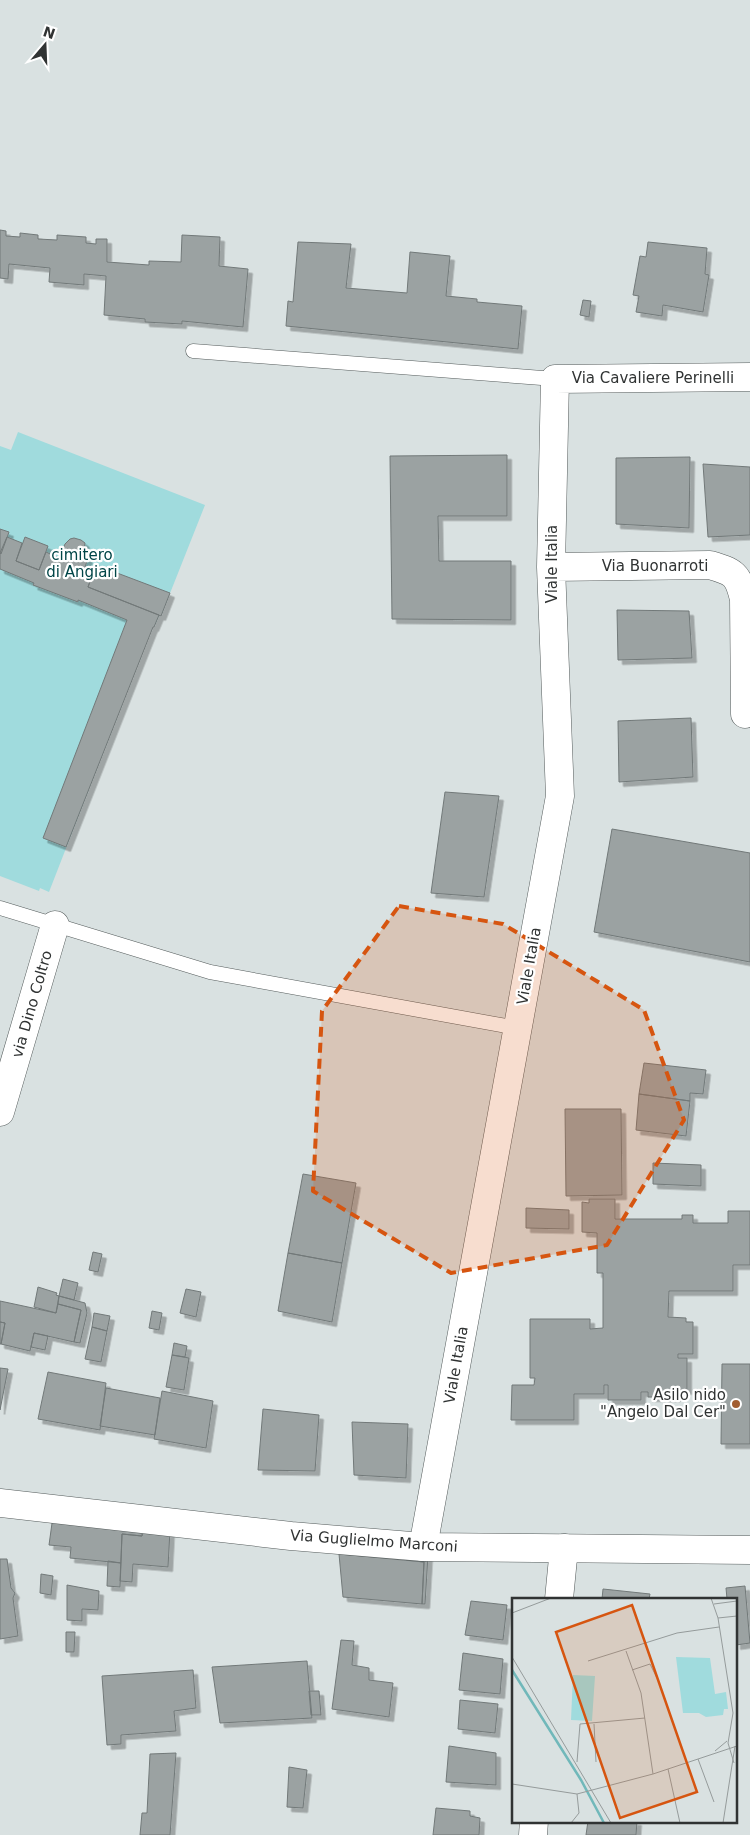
<svg xmlns="http://www.w3.org/2000/svg" width="750" height="1835" viewBox="0 0 750 1835" font-family="'DejaVu Sans',sans-serif">
  <style>
    .green { fill: #a0dbdd }
    .building { fill: #9ba2a2; stroke: #727979; filter: url(#shadow) }
    .lines { fill: none; stroke-linecap: round; stroke-linejoin: round }
    .service-casing { stroke: #555c5c; stroke-width: 15 }
    .minor-casing { stroke: #555c5c; stroke-width: 29 }
    .tertiary-casing { stroke: #555c5c; stroke-width: 29 }
    .service { stroke: #fff; stroke-width: 14 }
    .minor { stroke: #fff; stroke-width: 28 }
    .tertiary { stroke: #fff; stroke-width: 28 }
    .marked { fill: #d65510; fill-opacity: 0.2; stroke: #d65510; stroke-width: 4; stroke-dasharray: 10 6; stroke-linejoin: round }
    .poi-dot { fill: #a25d30; stroke: #fff; stroke-width: 2 }
    .labels { text-anchor: middle; dominant-baseline: central; stroke-width: 4.5; stroke-linejoin: round; paint-order: stroke }
    .street-label { font-size: 15px; fill: #303333; stroke: #fff }
    .park-label { font-size: 15px; fill: #004547; stroke: #fff }
    .poi-label { font-size: 15px; fill: #303333; stroke: #fff; text-anchor: end }
    .inset-river { fill: none; stroke: #71b8ba; stroke-width: 2.5 }
    .inset-road { fill: none; stroke: #959b9b; stroke-width: 1 }
    .view { fill: #d65510; fill-opacity: 0.15; stroke: #d65510; stroke-width: 2.5 }
    .inset-edge { fill: none; stroke: #303333; stroke-width: 2.5 }
  </style>
  <defs>
    <filter id="shadow"><feDropShadow dx="4.5" dy="4.5" stdDeviation="0" flood-color="#0004"/></filter>
  </defs>
  <rect width="100%" height="100%" fill="#d9e1e1"/>
  <path class="green" d="M18,432l187,73 -44,111h-2l-5,11h-2l-103,265 -9,-4 -1,3 -39,-15v-430l11,4z"/>
  <path class="building" d="M0,230l6,1v5l14,1v-4l18,2v4l19,1v-5l29,2v6l10,1v-5h11v23l42,3v-4l32,1 1,-27 38,2 -1,29 29,3 -5,58 -61,-6v3l-37,-2v-3l-41,-4 2,-39 -22,-2v11l-35,-3 1,-14 -41,-4 -1,15 -8,-1z
    M298,242l53,2 -5,44 61,5 3,-41 40,4 -4,40 31,3v3l45,4 -4,43 -232,-23 2,-25 5,1z
    M648,242l59,6 -2,26 4,1 -6,37 -40,-7 -1,11 -26,-4 3,-16 -6,-1 7,-39 6,1z
    M583,300l8,1 -2,16 -9,-2z
    M507,455v61h-69l1,45h72v59l-119,-1 -2,-163z
    M690,457l-1,71 -73,-4v-66z
    M703,464l47,3v68l-42,2z
    M0,529l9,3 -8,22 -1,-1z
    M7,537l15,6 -6,18 23,9 7,-18 13,6 6,-14 5,-5 4,-1 7,2 4,3 -2,13 5,2 -3,9 9,4 -6,16 71,28 -5,12h-1l-87,220 -23,-9 84,-218 -49,-20v2l-45,-17 1,-2 -34,-14v-16z
    M25,537l23,9 -9,24 -23,-9z
    M96,565l74,28 -9,23 -73,-29z
    M617,610l72,1 3,47 -74,2z
    M691,718l2,59 -74,5 -1,-61z
    M445,792l54,4 -15,101 -53,-4z
    M612,829l138,24v109l-156,-30z
    M644,1063l62,7 -3,24 -13,-1v8l-51,-7z
    M639,1094l51,7 -4,35 -50,-6z
    M565,1109h56l1,86 -56,1z
    M653,1163l48,2v21l-48,-2z
    M303,1174l53,9 -14,80 -54,-10z
    M589,1199h26v20h67v-4h11v8h35v-12h22v54h-17v26h-64l-1,26 18,1v4h7v32h-15v4h9v32h-11v7h-28v-5h-7v8h-33v-15h-4v9h-30v26h-63l1,-35h22l1,-7h-5v-59h60v10l13,-1v-55h-6v-40l-15,-1v-30l7,1z
    M526,1208l43,2v19l-43,-1z
    M93,1252l9,2 -4,18 -9,-2z
    M288,1253l54,10 -10,59 -54,-11z
    M63,1279l15,4 -4,17 -15,-4z
    M38,1287l19,6 -1,2 3,1 -3,17 -22,-6z
    M186,1289l15,3 -5,25 -16,-4z
    M59,1296l26,7 2,10 -7,30 -6,-1 7,-32 -23,-6z
    M0,1301l56,12 2,-9 23,6 -7,32 -40,-9 -4,18 -29,-7 4,-21 -5,-1z
    M152,1311l10,2 -3,17 -10,-2z
    M94,1313l16,3 -3,15 -15,-4z
    M0,1322l5,1 -4,21h-1z
    M92,1327l15,4 -6,31 -16,-3z
    M34,1333l14,3 -3,14 -14,-3z
    M174,1343l13,3 -2,11 -13,-2z
    M172,1355l17,3 -5,32 -18,-3z
    M722,1364h28v80h-29z
    M0,1368l8,1 -8,41z
    M48,1372l58,11 -6,47 -62,-11z
    M106,1388l54,10 -5,37 -55,-9z
    M162,1391l51,10 -7,47 -52,-9z
    M263,1409l56,6 -4,56 -57,-1z
    M352,1422l56,2 -2,54 -52,-3z
    M53,1516l90,11 -1,9 -20,-2 -1,29 -51,-5 1,-11 -22,-2z
    M143,1527l27,3 -2,37 -35,-3 -1,18 -12,-1 2,-47 20,2z
    M405,1553l23,2 -3,49h-3l2,-42 -18,-2z
    M339,1554l85,8 -2,42 -79,-7z
    M0,1559h7l4,29 4,5 -2,5 5,38 -18,3z
    M108,1561l13,2 -1,24 -13,-1z
    M41,1574l12,2 -2,19 -11,-2z
    M67,1585l32,6 -1,19 -16,-1v12l-15,-1z
    M745,1586l5,57 -14,2v-46h-9l-1,-11z
    M603,1589l47,5 -1,5h-47z
    M471,1601l36,4 -4,35 -38,-5z
    M66,1632h9l-1,20h-8z
    M341,1640l13,1 -2,24 17,3v12l24,3 -4,34 -57,-8z
    M463,1653l40,6 -3,35 -41,-4z
    M307,1661l5,57 -92,5 -8,-56z
    M193,1670l3,38 -22,3 2,20 -55,4v9l-14,1 -5,-69z
    M309,1691h10l2,24h-10z
    M460,1700l38,4 -3,29 -37,-4z
    M449,1746l47,7v32l-50,-3z
    M176,1753l-6,82h-30l2,-22h5l3,-59z
    M289,1767l18,3 -4,38 -16,-1z
    M436,1808l34,3v5l10,2 -1,17h-46z
    M588,1821h49l-1,14h-50z"/>
  <g class="lines">
    <defs>
      <path id="service" d="M193,351l362,28
        M0,908l210,64 307,56"/>
      <path id="minor" d="M551,567l159,-2c24,7 28,9 34,34l1,115
        M0,1112l55,-187
        M423,1547l137,-751 -9,-229 4,-188 195,-2
        M559,1599l5,-51
        M533,1835l1,-14"/>
      <path id="tertiary" d="M0,1503l291,33 132,11 327,3"/>
    </defs>
    <use href="#service" class="service-casing"/>
    <use href="#minor" class="minor-casing"/>
    <use href="#tertiary" class="tertiary-casing"/>
    <use href="#service" class="service"/>
    <use href="#minor" class="minor"/>
    <use href="#tertiary" class="tertiary"/>
  </g>
  <path class="marked" d="M399,906l104,18 141,86 40,110 -77,125 -156,28 -138,-82 9,-180z"/>
  <circle class="poi-dot" cx="736" cy="1404" r="5"/>
  <g class="labels">
    <g class="street-label">
      <text x="653" y="378">Via Cavaliere Perinelli</text>
      <text transform="translate(552 564) rotate(-90)">Viale Italia</text>
      <text x="655" y="566">Via Buonarroti</text>
      <text transform="translate(529 966) rotate(-80)">Viale Italia</text>
      <text transform="translate(32 1004) rotate(-74)">via Dino Coltro</text>
      <text transform="translate(456 1365) rotate(-80)">Viale Italia</text>
      <text transform="translate(374 1541) rotate(4)">Via Guglielmo Marconi</text>
    </g>
    <g class="park-label">
      <text x="82" y="555">cimitero<tspan x="82" dy="17">di Angiari</tspan></text>
    </g>
    <g class="poi-label">
      <text x="726" y="1395">Asilo nido<tspan x="726" dy="17">"Angelo Dal Cer"</tspan></text>
    </g>
  </g>
  <g transform="translate(512 1598)">
    <rect width="225" height="225" fill="#d9e1e1"/>
    <path d="M164,59l34,1 5,36 11,-2 2,17h-4l-1,6 -17,2 -7,-4h-16zM61,77l22,1 -3,45 -21,-1z" fill="#a0dbdd"/>
    <path class="inset-river" d="M0,72l69,110 23,43"/>
    <path class="inset-road" d="M199,0l7,20 15,95 -5,30 6,20M202,6l23,-3M0,15l39,-15M206,20l19,-2M114,53l15,42 12,81M0,59l99,166M76,63l89,-28 42,-6M120,72l18,-6 7,14M82,126l2,38M203,153l12,-10M186,161l16,43M65,164l3,-38 65,-6M156,171l12,54M0,186l65,10 76,-20 84,-28M59,225l8,-10 -2,-19M211,225l12,-77"/>
    <path class="view" d="M120,7l65,187 -77,26 -64,-186z"/>
    <rect width="225" height="225" class="inset-edge"/>
  </g>
  <g transform="translate(45 45) rotate(19)" stroke="#ffffff" stroke-width="4" paint-order="stroke">
  <path d="M0-4L9 19L0 12L-9 19Z" fill="#303333"/>
  <text y="-8" font-size="14" font-weight="bold" text-anchor="middle" fill="#303333">N</text>
  </g>
</svg>
